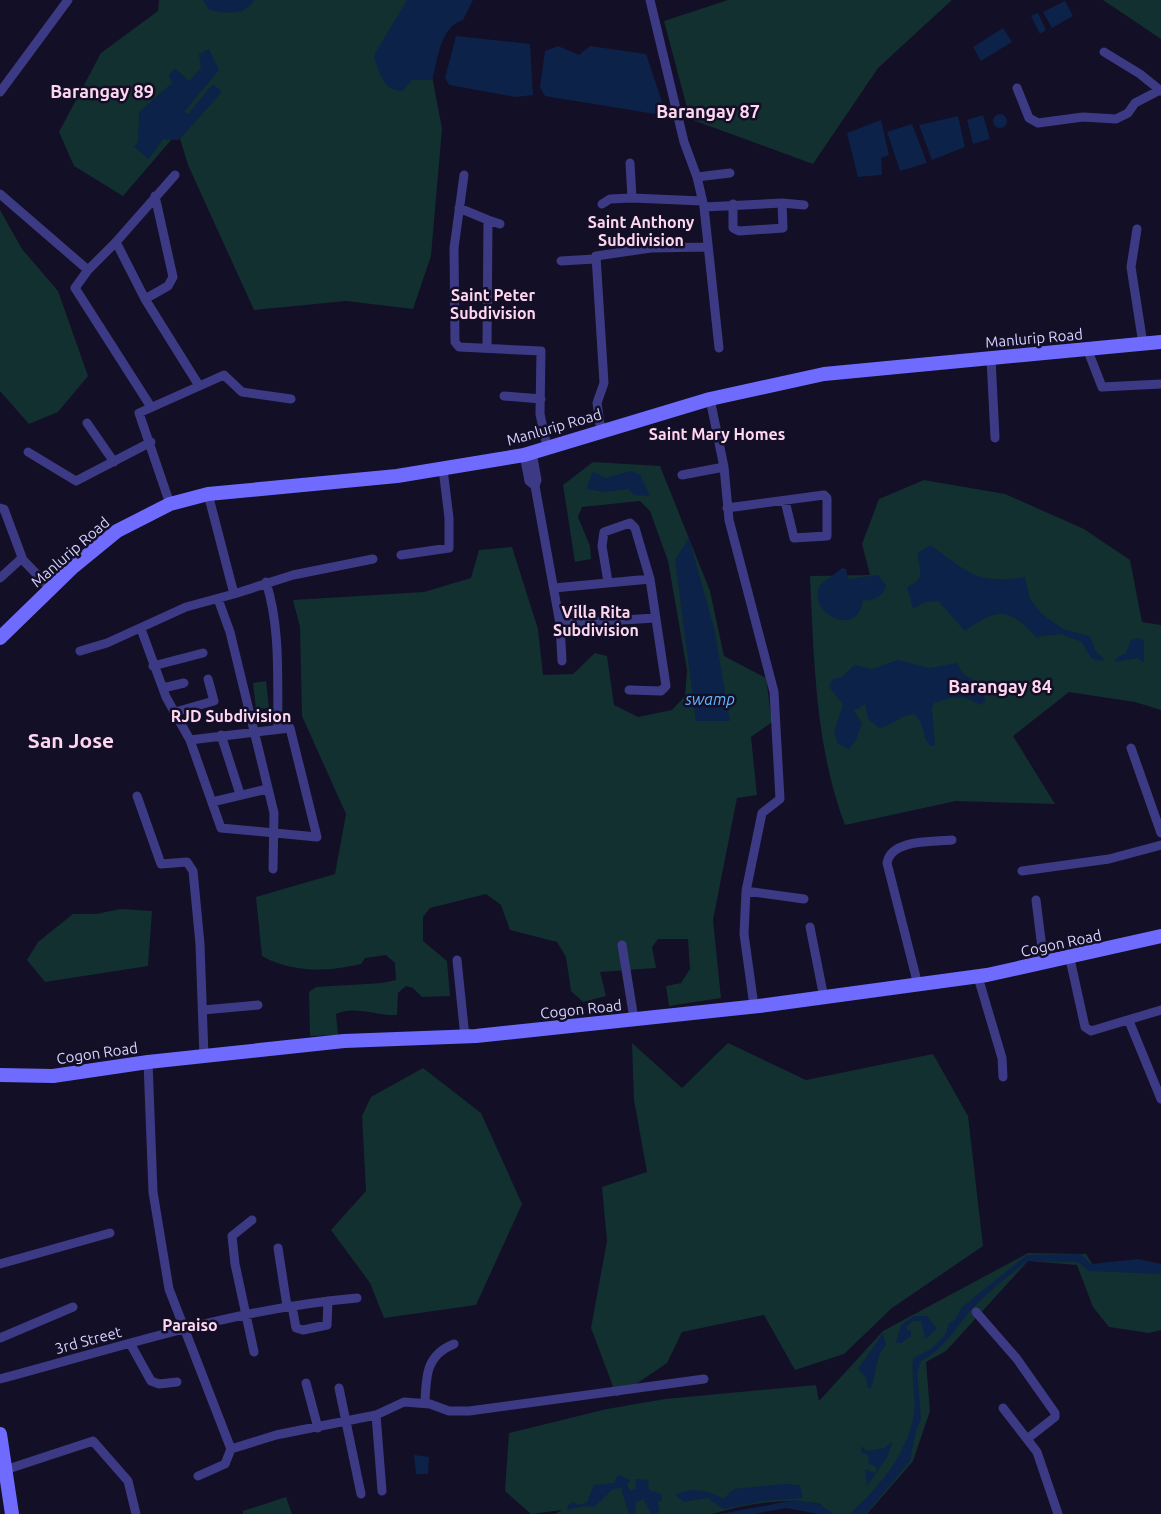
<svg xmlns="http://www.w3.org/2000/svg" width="1161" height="1514" viewBox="0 0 1161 1514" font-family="Ubuntu,sans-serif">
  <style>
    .green { fill: #12302f }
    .water { fill: #0c2248 }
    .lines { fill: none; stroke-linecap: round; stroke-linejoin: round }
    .street { stroke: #3d3a85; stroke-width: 9 }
    .secondary { stroke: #6f6bff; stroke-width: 14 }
    .labels { text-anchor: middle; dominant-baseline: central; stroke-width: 5; stroke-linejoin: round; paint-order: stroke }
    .street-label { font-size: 15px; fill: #d9d4ff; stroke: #130f26 }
    .neighbourhood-label { font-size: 16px; font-weight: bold; fill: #ffd6f0; stroke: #130f26 }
    .water-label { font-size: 16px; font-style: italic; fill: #62b6ff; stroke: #130f26 }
    .quarter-label { font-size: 18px; font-weight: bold; fill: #ffd6f0; stroke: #130f26 }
    .district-label { font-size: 21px; font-weight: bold; fill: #ffd6f0; stroke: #130f26 }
  </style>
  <rect width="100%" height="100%" fill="#130f26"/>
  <path class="green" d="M159,0h259l24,129 -11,127 -18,53 -67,-8 -92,9 -66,-145 -10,-33 -55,64 -49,-30 -15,-34 42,-79 57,-42z
    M728,0h224l-74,68 -65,96 -123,-45 -26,-98z
    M1103,0h58v39z
    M0,210l22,39 36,42 30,85 -30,36 -29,12 -29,-33z
    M593,462l67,4 50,125 14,65 42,22 6,44 -21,15 6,58 -20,3 -24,122 8,78 -52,8 -3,-20 15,-3 9,-14 -2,-30h-30l-6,8 4,21 -56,4 6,24 -23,6 -12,-11 -5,-34 -9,-15 -47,-12 -9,-25 -15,-11 -56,14 -7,9v24l24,20 3,35 -28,1 -9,-9 -7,-2 -8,7 -1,22c-20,1 -43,-10 -61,-1l2,21 -28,1 -1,-44 7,-5 66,-4 14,-3 -1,-17 -9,-8 -21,3 -4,6c-33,8 -69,9 -99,-8l-6,-59 79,-23 11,-60 -44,-98 -2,-89 -7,-27 131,-8 47,-14 8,-28 33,-3 26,82 5,46 30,-1 22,-21 12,3 7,49 24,12 34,-7 13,-14 2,-26 -19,-109 -18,-50 -10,-10 -58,6 -4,10 12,29 1,13 -16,3 -12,-77z
    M924,480l81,14 79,35 46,31 12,62 19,3v85l-26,-8 -66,-10 -56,44 42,68 -99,-3 -111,24c-30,-79 -31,-165 -35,-249l60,-1 -8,-31 17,-45z
    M266,681l3,27 -13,1 -3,-26z
    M121,909l31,2 -4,55 -103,16 -18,-22 11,-18 35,-28h23z
    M632,1043l50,45 46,-45 78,37 127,-26 35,62 15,130 -91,62 -48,46 -49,16 -31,-55 -82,17 -15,31 -50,34 -26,-69 16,-87 -5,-54 45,-15 -13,-72z
    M423,1068l58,45 41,91 -46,101 -92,13 -14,-35 -39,-53 35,-39 -4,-75 9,-19z
    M1028,1253l58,1 7,11 68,5v60l-12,3 -40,-6 -16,-20 -16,-42 -49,-4 -82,90 -20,11 4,49 -17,50 -46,53h-40l-7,-10c-37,-7 -73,0 -108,10h-157l7,-4 -31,4 -26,-23 4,-58 98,-24 58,-10 151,-14 3,16 64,-70z
    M286,1497l6,17h-49v-3z"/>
  <path class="water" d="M203,0h51c-9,17 -29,13 -45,10z
    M407,0h66l-10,20c-23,7 -25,39 -31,60h-20l-9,11c-20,1 -25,-21 -29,-36z
    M1065,1l8,15 -21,12 -9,-16z
    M1038,13l8,17 -6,4 -9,-18z
    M1003,28l9,14 -31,19 -8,-14z
    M456,36l74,8 3,51 -17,2 -67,-12 -4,-7z
    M558,46l21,9 11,-9 56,8 19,57 -4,4 -116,-19 -5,-9 5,-36z
    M209,49l10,21 -35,42 4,2 25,-30 9,8 -43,48 -16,-1 -14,20 -15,-12 4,-5 1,-30 33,-29 -3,-8 6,-7 14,13 12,-13 -2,-14z
    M993 121a7 7 0 1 1 14 0a7 7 0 1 1-14 0Z
    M983,115l7,24 -17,5 -6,-24z
    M958,116l7,31 -33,13 -13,-35z
    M881,120l8,35 -8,3 1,17 -24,2 -11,-44z
    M912,124l15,39 -27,8 -13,-39z
    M631,471l9,4 10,21 -16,-1 -5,-6 -24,3 -19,-3 7,-17 13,6z
    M689,538l25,90 16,93h-34l-21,-161z
    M930,545c38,26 44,40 95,32l5,22 12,15 21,15 27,7 5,14 10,10 -5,1 -9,-3 -9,-16 -21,-8 -25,3c-27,-30 -39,-29 -71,-6l-27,-30 -13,1 -12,7 -6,-22c21,-11 11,-15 11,-34z
    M842,568l4,1 2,10 30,-4 8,10c-2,11 -13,17 -23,15 -5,39 -55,14 -44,-14z
    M1137,638l7,2v22l-7,-4 -22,4 1,-4 10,-5 5,-13z
    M898,660l32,8 27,-5 7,12 19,9 2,18 -6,3c-14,-12 -29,-8 -45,-2l-2,6 3,37h-4c-10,-8 -5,-22 -17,-32 -13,1 -22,12 -35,14l-11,-9 -3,-15 -11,7 8,12 -6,17 -7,9 -11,-5 -4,-12 9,-27 -14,-19 4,-7 9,-2 12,-12 18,4z
    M1081,1254l10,10 47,-5 23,5v10l-72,-3 -11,-9 -51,-1c-19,16 -40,31 -57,50 -16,19 -26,38 -49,50l-4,11 4,47 -5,12 -6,30 -44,53h-16c28,-26 58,-61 64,-100 2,-18 -3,-37 -1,-56l18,-9 14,-14 4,-12 6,-3 7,-13 65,-52z
    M914,1316h13l10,13 -12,10 -4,-18h-8l-6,5v4l4,1v5l-10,7h-5l5,-18z
    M883,1333l3,12c-10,8 -10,31 -15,43h-3l-2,-10 -8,-9z
    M892,1442l-4,14 -21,30 -2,-17 9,4 3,-3 -2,-4 -6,-2 -1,-9 -7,-3v-6l6,5 17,-3z
    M414,1455l15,2 -1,17h-12z
    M618,1475l13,5 -4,4 3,7 6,-2 -1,-10 13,1 1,10 12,4 1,6 -5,2 3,8 -4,4h-5l-8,-15 -7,3 -1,12h-6l-8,-26 -8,1 -19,18 -9,-1 -18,4 1,-5 5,-3 6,3 8,-3 7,-17 20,-2z
    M784,1484l16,1 3,13 -39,3 -41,8 -16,-11 -23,4 -9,-7c14,-9 35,-5 48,4l11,-10z
    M795,1500l24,4 15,10h-16l-32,-6 -32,6h-34z"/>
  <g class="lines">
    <path class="street" d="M650,0l34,142 13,35 7,30 15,141
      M1104,52l36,22 21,17
      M1017,88l12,30 9,5 45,-6 33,2 12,-6 7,-10 25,-13
      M0,92l68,-92
      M630,163l2,35 70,3
      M464,175l-10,73 1,94 4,5 82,4 -1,63 7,33
      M697,177l33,-4
      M0,194l88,76
      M602,204l8,-5 22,-1
      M733,204v24l6,3 44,-3 -1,-25
      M704,207l78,-4 22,2
      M459,208l29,12 -1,127
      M488,220l12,4
      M1137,229l-6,38 12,77
      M116,242l59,-67
      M561,261l34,-2
      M145,299l23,-13 5,-9 -18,-81
      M1088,351l14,36 59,-3
      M991,358l4,80
      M504,396l37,3
      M710,399l14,68 5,53 45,172 6,107 -18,14 -16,78 -2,43 10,72
      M151,407l-76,-119 13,-18 28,-28 29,57 53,85
      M87,423l27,39
      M601,431l-4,-28 7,-20 -8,-127 55,-8 56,-1
      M28,452l48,29 75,-39
      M532,452l5,28 -2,6 25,138 2,37
      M524,455l5,26 6,5
      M682,475l42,-8
      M208,494l26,100
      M170,504l-31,-91 85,-38 18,17 49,7
      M0,508l4,1 19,51 28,29
      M727,508l97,-13 3,3v38l-33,2 -9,-37
      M401,555l48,-7v-30l-6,-49
      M0,578l22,-20
      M266,582c15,47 11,98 12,147
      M608,582l-6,-36 2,-14 26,-9 5,5 15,51 16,107 -5,5 -32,-1
      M554,588l96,-9
      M218,599l12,33 44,181 -1,56
      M560,624l95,-6
      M141,629l25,68 24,43 31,88 96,9 -27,-109 -100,12
      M80,651l27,-8 79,-36 48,-13 59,-19 80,-16
      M153,666l50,-13
      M163,688l21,-5
      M175,712l39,-11 -6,-22
      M221,735l19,59
      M1131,748l30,85
      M137,796l24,68 26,-2 6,9 7,73 4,113
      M212,802l55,-13
      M1022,871l87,-12 52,-14
      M746,891l58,8
      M1036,900l8,64
      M810,927l14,71
      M622,945l12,74
      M1070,959l15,68 6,4 70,-21
      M457,960l8,77
      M978,977l24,81 1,19
      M918,985l-31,-122c4,-24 45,-21 65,-23
      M203,1010l55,-5
      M1129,1021l32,78
      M148,1062l5,130 16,97 62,160 45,-14 100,-20 28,-13 26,2 19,7h20l235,-32
      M252,1220l-20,16 3,28 19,88
      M278,1248l9,58
      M0,1264l110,-31
      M292,1306l4,22 7,2 24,-5 1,-24
      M976,1312l41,47 38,54v4l-28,22
      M0,1338l73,-31
      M131,1345l20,36 8,3 18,-2
      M0,1379c120,-32 232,-70 357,-81
      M306,1383l12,45
      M339,1388l22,106
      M425,1403c1,-27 1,-48 29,-59
      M1003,1408l34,44 21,62
      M376,1415l6,76
      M5,1470l88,-29 35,40 8,33
      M198,1476l27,-12 6,-15"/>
    <path class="secondary" d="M0,638l73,-71 44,-36 53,-27 38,-10 189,-18 127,-21 186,-56 114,-25 337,-32
      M0,1075l53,1 95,-14 196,-21 132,-5 283,-30 228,-31 174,-39
      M0,1434l12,80"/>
  </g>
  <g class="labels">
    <g class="street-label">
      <text transform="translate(1034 338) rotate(-5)">Manlurip Road</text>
      <text transform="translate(554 427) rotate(-16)">Manlurip Road</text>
      <text transform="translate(70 552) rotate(-41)">Manlurip Road</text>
      <text transform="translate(1061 943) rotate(-12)">Cogon Road</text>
      <text transform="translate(581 1009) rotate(-6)">Cogon Road</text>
      <text transform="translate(97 1053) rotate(-8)">Cogon Road</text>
      <text transform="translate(88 1340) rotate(-15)">3rd Street</text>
    </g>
    <g class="neighbourhood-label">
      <text x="641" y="222">Saint Anthony<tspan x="641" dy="18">Subdivision</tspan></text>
      <text x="493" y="295">Saint Peter<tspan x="493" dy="18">Subdivision</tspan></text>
      <text x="717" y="434">Saint Mary Homes</text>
      <text x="596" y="612">Villa Rita<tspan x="596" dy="18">Subdivision</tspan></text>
      <text x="231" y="716">RJD Subdivision</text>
      <text x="190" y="1325">Paraiso</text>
    </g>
    <g class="water-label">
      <text x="710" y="699">swamp</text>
    </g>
    <g class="quarter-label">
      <text x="102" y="91">Barangay 89</text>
      <text x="708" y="111">Barangay 87</text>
      <text x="1000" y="686">Barangay 84</text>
    </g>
    <g class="district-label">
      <text x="71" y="740">San Jose</text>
    </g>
  </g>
</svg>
